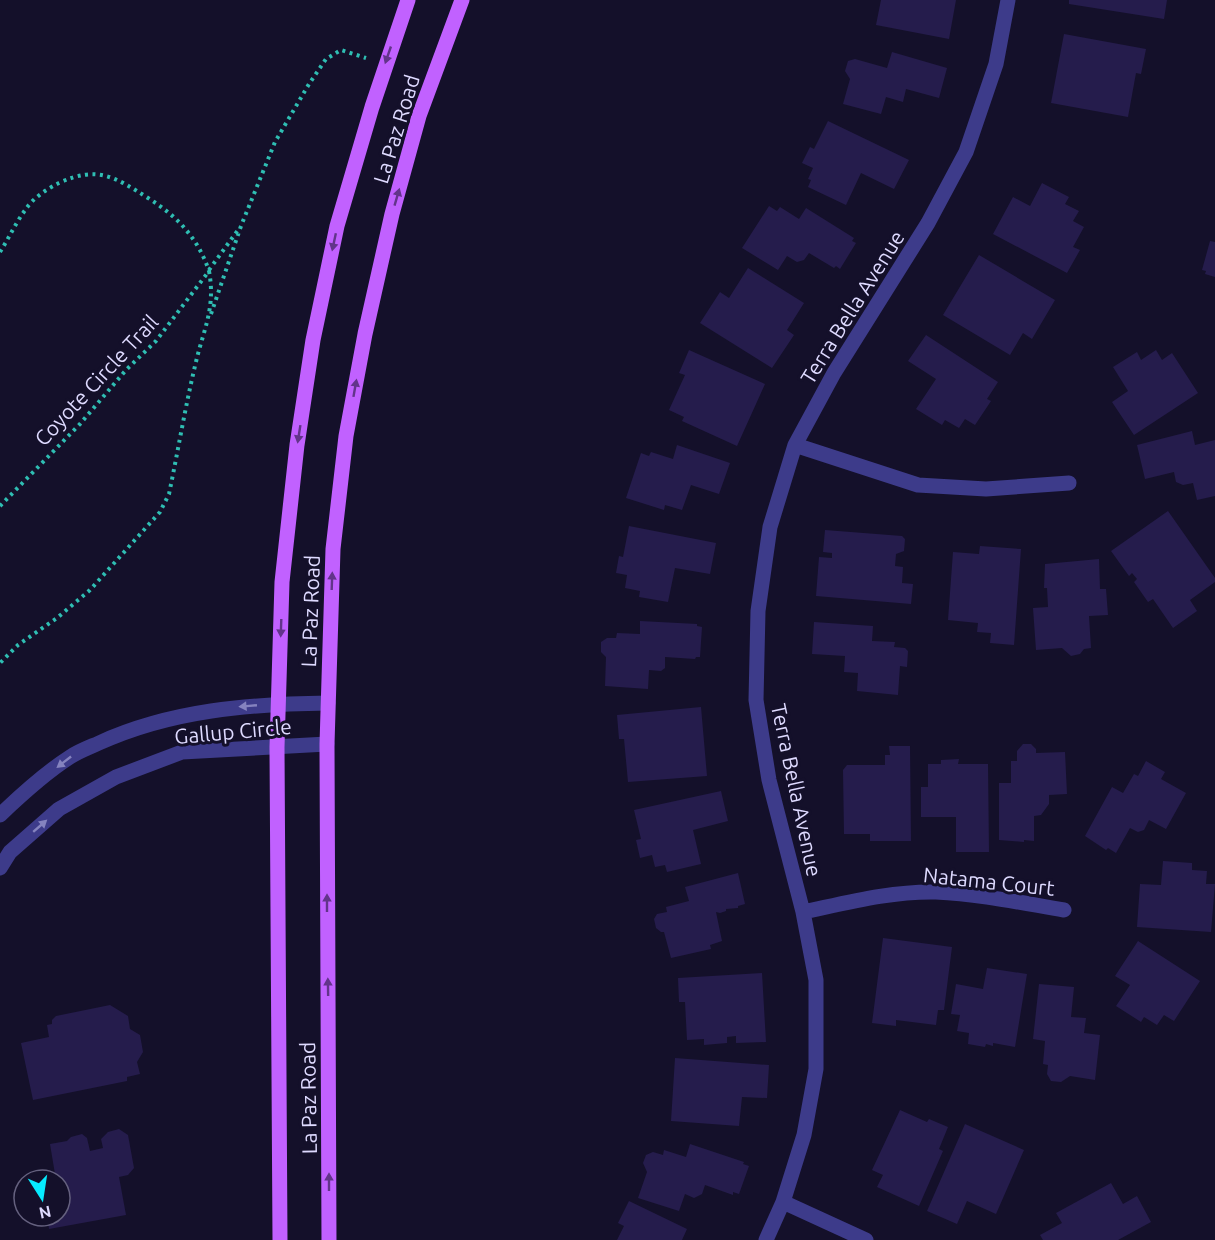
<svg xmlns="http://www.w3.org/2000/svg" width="1215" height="1240" viewBox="0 0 1215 1240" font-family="Ubuntu,sans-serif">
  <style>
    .building { fill: #251c4c }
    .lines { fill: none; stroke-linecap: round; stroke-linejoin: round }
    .path { stroke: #2fbeb3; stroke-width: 4; stroke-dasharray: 3 4.5; stroke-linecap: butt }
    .minor { stroke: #3d3b8a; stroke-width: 15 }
    .major { stroke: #c161ff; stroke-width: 15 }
    .oneway { fill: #62348a }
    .oneway2 { fill: #8583bf }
    .labels { text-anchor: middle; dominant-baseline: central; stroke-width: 6; stroke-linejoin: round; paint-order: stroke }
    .street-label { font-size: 21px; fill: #dedaff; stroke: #14102a }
  </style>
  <rect width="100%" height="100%" fill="#14102a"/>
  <path class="building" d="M881,0h75l-7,39 -73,-14z
    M1069,0h98l-3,19 -95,-15z
    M1064,34l82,15 -5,25 -5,-1 -8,44 -77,-14z
    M892,52l55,16 -8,30 -33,-9 -3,13 -17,-5 -5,17 -38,-10 7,-25 -5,-8 3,-10 7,-2 32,9z
    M828,121l81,39 -15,29 -33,-16 -15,32 -38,-18 3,-7 -3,-1 5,-11 -11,-5 8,-16 4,2z
    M1042,183l27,14 -4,7 14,7 -6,10 11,6 -11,20 7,3 -13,23 -74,-39 20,-37 17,9z
    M769,206l8,5 3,-4 19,12 7,-11 48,30 -2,3 4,2 -16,26 -4,-3 -2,2 -25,-15 -5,7 -7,2 -10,-6 -9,14 -36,-22z
    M1210,241l5,1v35l-10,-3 1,-3 -4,-1z
    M979,255l76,45 -23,39 -9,-6 -13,22 -67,-40z
    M748,268l56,35 -17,27 7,5 -22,33 -72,-45 20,-31 9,6z
    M926,335l72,47 -11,17 4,2 -16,24 -10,-6 -6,9 -14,-8 -3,5 -26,-16 20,-30 -28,-18z
    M689,350l76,34 -28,62 -55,-25 2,-4 -15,-7 16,-35 -6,-2z
    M1156,350l6,10 10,-7 26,40 -64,42 -22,-33 16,-11 -15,-24 24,-15 4,8z
    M1192,431l3,14 20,-5v56l-18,4 -4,-17 -10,2 -7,-3 -2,-10 -29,7 -8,-34z
    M677,445l53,18 -11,31 -28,-9 -9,25 -17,-5 -1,5 -38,-12 15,-45 8,3 2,-4 22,7z
    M1168,511l47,67v4l-25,18 7,11 -24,17 -20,-29 -5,3 -14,-20 3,-3 -5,-6 -3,3 -18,-25z
    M629,526l87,17 -6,31 -35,-6 -7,34 -29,-5 1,-6 -15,-3 2,-13 -11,-2 3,-17 4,1z
    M825,530l77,6 3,3 -1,12 -8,3 -1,12 8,1 -1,16 11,1 -2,20 -95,-8 3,-39 13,1v-5l-9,-1z
    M980,546l41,3 -7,96 -24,-2 1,-10 -14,-1 1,-9 -30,-3 5,-68 26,2z
    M1099,559l1,30h6l2,26 -19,1 2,32 -7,1 -4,5 -9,2 -9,-8 -26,2 -3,-42 15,-1 -1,-19h-3l1,-24z
    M640,621l57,3v2l5,1 -2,30h-4l-1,2 -30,-2v11l-4,3 -12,-1 -1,19 -43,-3 1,-29 -5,-5v-10l6,-4h9l1,-5 23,1z
    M814,622l59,4 -1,15 23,1 -1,5 11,1 3,3 -1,16 -7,-1 -2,29 -41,-4 1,-18 -14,-1 1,-16 -33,-2z
    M701,707l6,69 -79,6 -4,-43h-5l-2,-24z
    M1023,744h8l5,5v4l29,-1 2,42 -18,1v9l-8,11 -7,1v25l-10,-1v2l-25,-2v-57h12v-22h6v-10z
    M889,746h21l1,95h-41v-7h-26l-1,-64 4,-5h38v-10h5z
    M959,759l-1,5h30l1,88h-33v-35h-35v-30h7v-23h13v-4z
    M1146,761l19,11 -4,7 25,14 -20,36 -17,-9 -5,10 -6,2 -8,-4 -14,25 -8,-5 -2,2 -21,-14 27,-49 11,6 11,-19 4,2z
    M721,791l7,30 -35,9 8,34 -34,8 -2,-7 -10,2 -3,-12 -12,3 -4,-18 5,-1 -7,-29z
    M1163,861l29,2v7l15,1 -1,13h9l-4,48 -74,-5 3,-43 21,1z
    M738,873l7,31 -7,2v2l-12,1v2l-6,2 -4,-1 6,29 -12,4 1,4 -40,9 -7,-26h-3l-5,-4 -2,-9 3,-5 10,-2 -1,-5 23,-6 -4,-14z
    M883,938l69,9 -8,63h-6l-2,15 -40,-5v6l-24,-3z
    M1138,941l62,40 -26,40 -10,-6 -7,10 -13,-8 -3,5 -25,-16 14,-21 -15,-9z
    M987,968l40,6 -12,73 -22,-4v3l-7,-2 -1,3 -17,-3 1,-11 -12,-2 3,-16 -9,-1 5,-30 27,5z
    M762,973l4,69 -30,1v-7l-9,1v6l-23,2v-6l-17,1 -2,-38h-6l-1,-24z
    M1039,984l35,3 -3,30 15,1 -2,15 16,2 -5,45 -25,-4 -9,6 -10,-1 -4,-7 1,-9 -5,-1 2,-23 -12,-2z
    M110,1005l18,11 2,13 10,6 3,17 -6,10 3,12 -13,3v4l-94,19 -12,-57 28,-6 -2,-12 5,-1v-4l4,-4z
    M675,1058l94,7 -2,33 -25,-1 -3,29 -68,-5z
    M900,1110l27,12 2,-3 19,8 -9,22 4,2 -24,55 -42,-19 6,-12 -11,-5z
    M965,1124l59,26 -28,64 -29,-13 -10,23 -30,-13z
    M119,1129l9,6 6,33 -6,7 -9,2 7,38 -77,14 -2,-13h13v-36h-4l-6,-36 17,-3 4,-4 11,-3 5,4 3,13 13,-3 -2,-9 7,-7z
    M690,1144l54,18 -1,2 6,2 -10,28 -6,-2v3l-28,-10 -3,9 -8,4 -9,-4 -6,17 -41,-13 9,-26 -4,-9 3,-8 7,-3 10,3 1,-5 22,7z
    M1111,1183l12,21 14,-8 14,26 -33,18h-75l-3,-5 22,-12 -6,-10z
    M629,1201l58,28 -5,11h-65l7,-14 -6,-3z"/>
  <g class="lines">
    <path class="path" d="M0,252c9,-14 16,-30 26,-43 7,-11 21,-20 33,-26 38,-18 56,-6 89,15 29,18 50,40 61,73
      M209,270l29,-40
      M211,314l30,-88 34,-84 34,-58 17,-25 15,-9 25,8
      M0,506l80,-82 46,-54 30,-29 53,-70c7,38 -6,59 -14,95 -10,42 -17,85 -26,128l-9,18 -70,78 -33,28 -39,27 -18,18"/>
    <path class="minor" d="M795,445l123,40 68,4 83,-6
      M0,815c22,-21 45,-42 70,-58 9,-6 20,-10 29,-14 72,-33 151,-39 229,-40
      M0,868l10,-16 49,-43 57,-32 66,-25 145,-8
      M803,912c43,-9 88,-21 133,-20 43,2 86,11 128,18
      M783,1202l83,38
      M766,1240l17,-38 21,-67 12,-66v-89l-13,-68 -34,-132 -13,-80 2,-89 12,-84 25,-82 39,-72 94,-150 38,-71 30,-88 12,-64"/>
    <path class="major" d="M280,1240l-3,-493 5,-165 15,-137 16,-105 24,-114 35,-119 36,-107
      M329,1240l-2,-496 6,-195 13,-113 19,-102 27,-120 27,-98 43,-116"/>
  </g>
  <defs><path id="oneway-solid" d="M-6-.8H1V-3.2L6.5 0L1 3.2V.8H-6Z" transform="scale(1.5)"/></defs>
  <g class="oneway">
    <use href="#oneway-solid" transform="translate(388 55) rotate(109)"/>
    <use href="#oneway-solid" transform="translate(397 197) rotate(-74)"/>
    <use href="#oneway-solid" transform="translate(334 242) rotate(102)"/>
    <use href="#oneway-solid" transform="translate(355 388) rotate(-80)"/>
    <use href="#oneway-solid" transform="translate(299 434) rotate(99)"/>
    <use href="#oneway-solid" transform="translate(332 581) rotate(-88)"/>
    <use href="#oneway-solid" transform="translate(281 628) rotate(92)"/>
    <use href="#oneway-solid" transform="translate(327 903) rotate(-90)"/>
    <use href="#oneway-solid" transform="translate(328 987) rotate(-91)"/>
    <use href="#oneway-solid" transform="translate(329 1182) rotate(-90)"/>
  </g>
  <g class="oneway2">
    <use href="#oneway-solid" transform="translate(248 706) rotate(175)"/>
    <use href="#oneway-solid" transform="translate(64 762) rotate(142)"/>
    <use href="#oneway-solid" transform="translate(40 826) rotate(-41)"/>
  </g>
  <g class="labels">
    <g class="street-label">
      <text transform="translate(396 129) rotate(-73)">La Paz Road</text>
      <text transform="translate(852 307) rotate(-58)">Terra Bella Avenue</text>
      <text transform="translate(96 380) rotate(-47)">Coyote Circle Trail</text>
      <text transform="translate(310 611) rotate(-88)">La Paz Road</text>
      <text transform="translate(233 731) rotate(-5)">Gallup Circle</text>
      <text transform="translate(797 790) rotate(78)">Terra Bella Avenue</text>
      <text transform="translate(989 881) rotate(6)">Natama Court</text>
      <text transform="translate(308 1098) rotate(-91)">La Paz Road</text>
    </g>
  </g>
  <g transform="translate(42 1198) rotate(168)"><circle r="28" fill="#14102a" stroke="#65617f" stroke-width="1.5"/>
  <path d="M0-4.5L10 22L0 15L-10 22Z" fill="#06ebff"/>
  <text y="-9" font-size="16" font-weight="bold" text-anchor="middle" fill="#dedaff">N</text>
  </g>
</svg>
